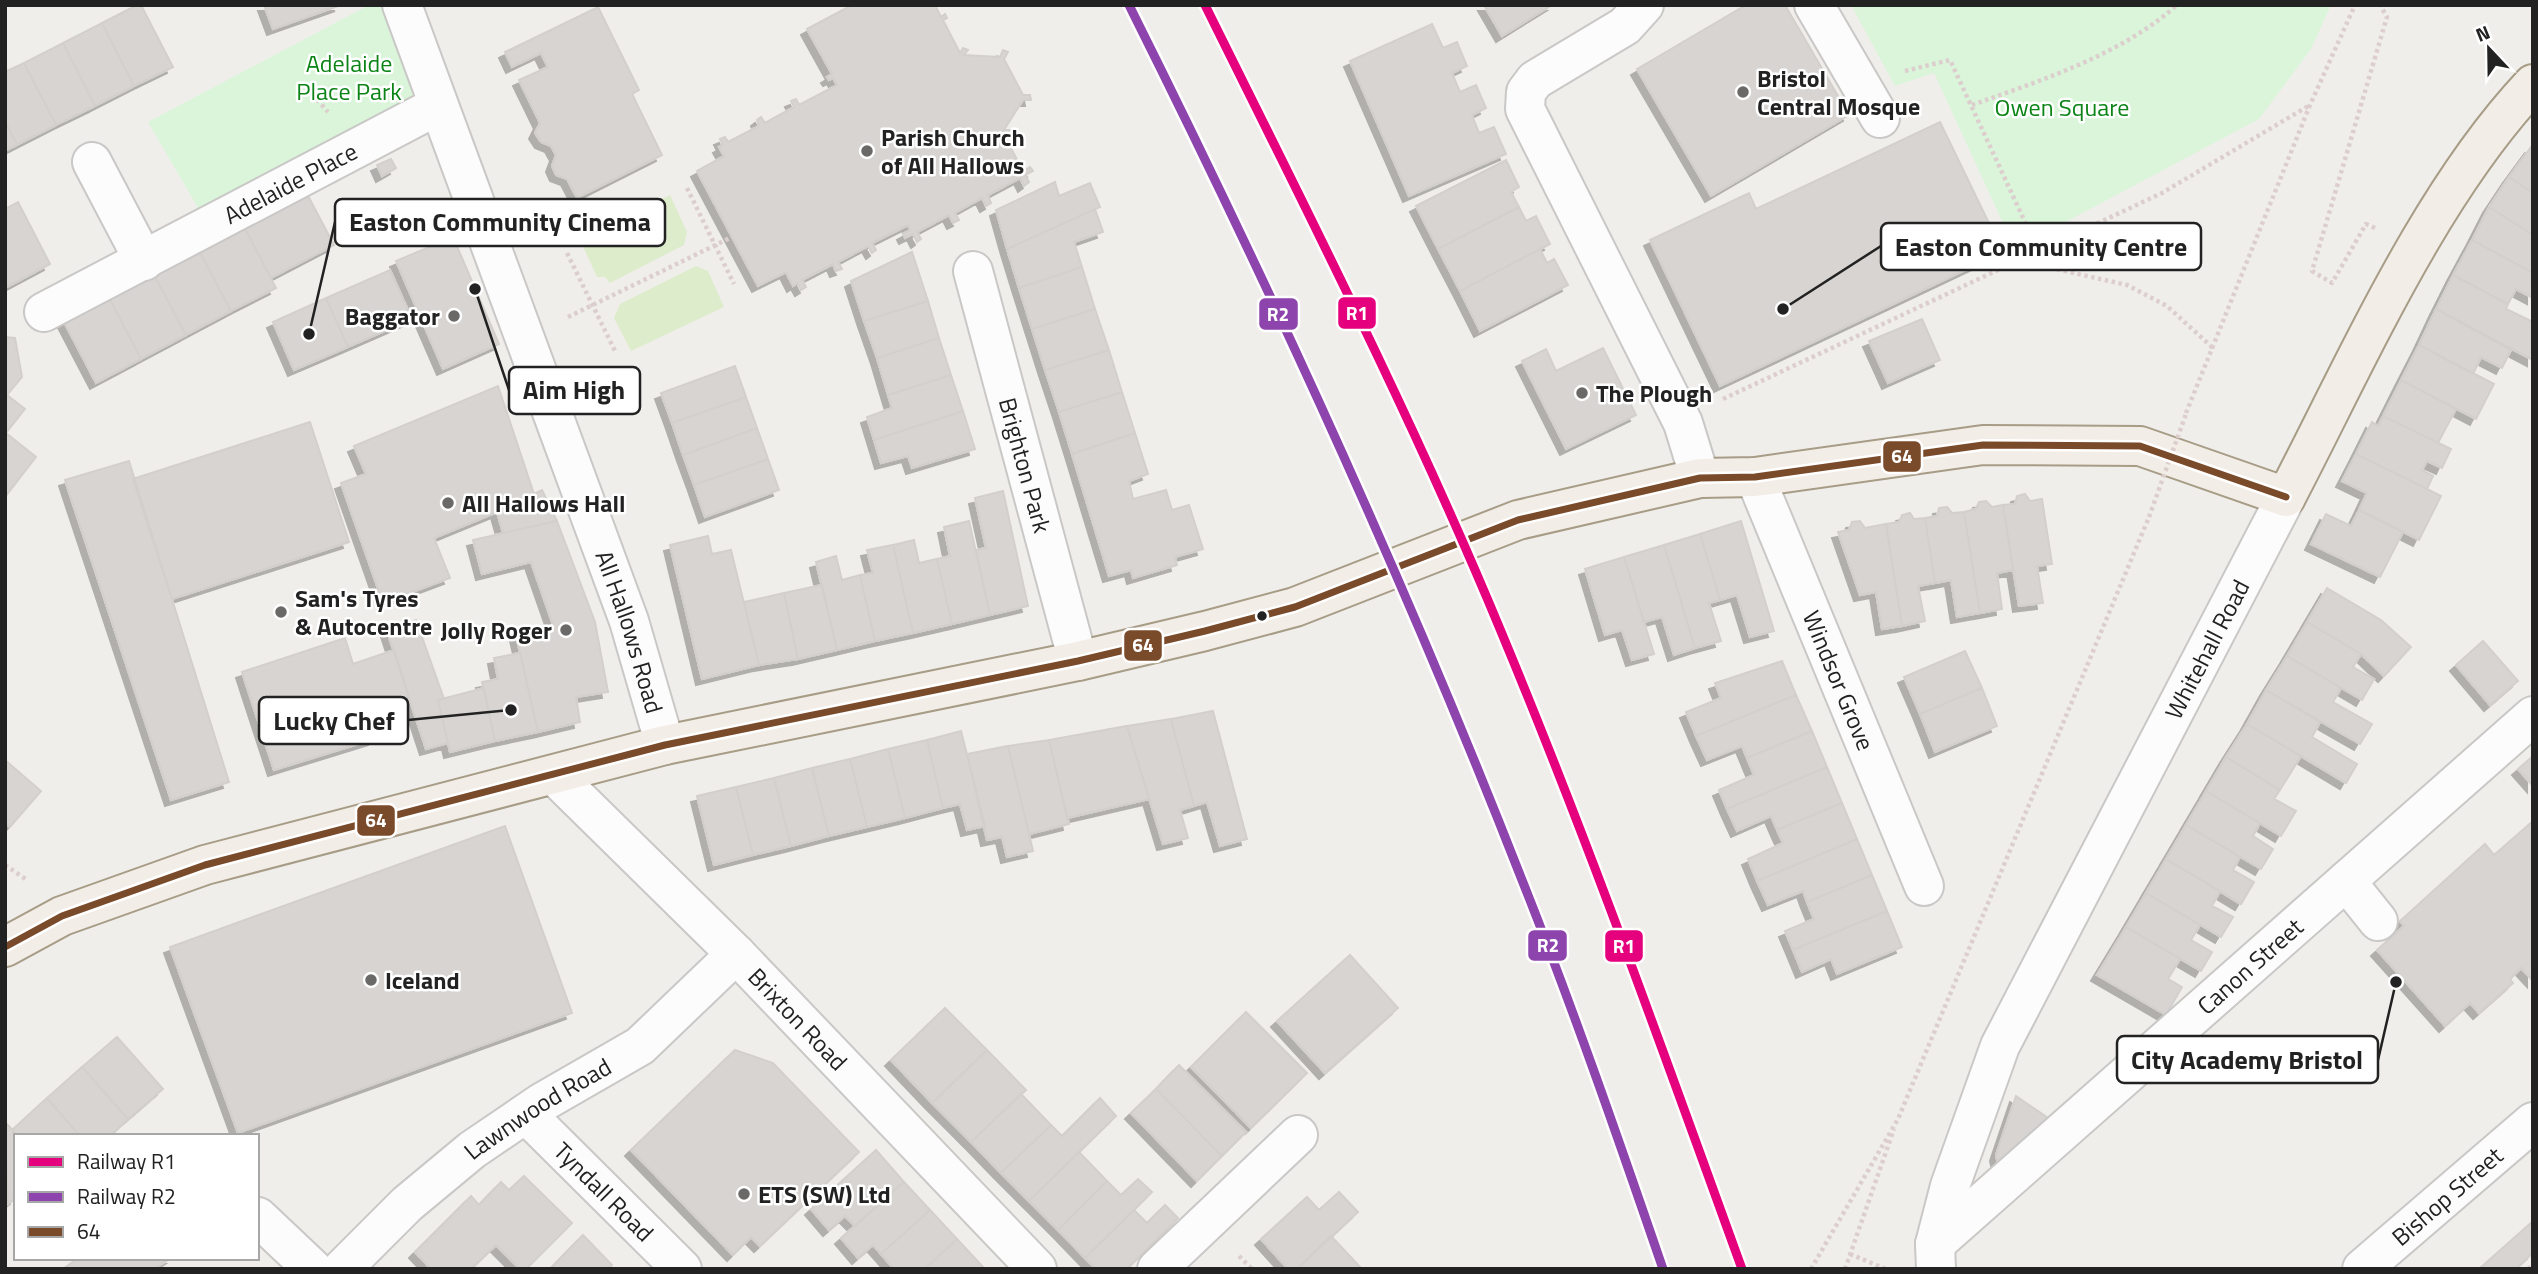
<svg xmlns="http://www.w3.org/2000/svg" width="2538" height="1274" viewBox="0 0 2538 1274" font-family="'Titillium Web',sans-serif">
  <style>
    .grass { fill: #ddeccb }
    .park { fill: #daf5da }
    .building { fill: #d7d4d2; stroke: #d3d0cc; stroke-width: 2; filter: url(#shadow) }
    .lines { fill: none; stroke-linecap: round; stroke-linejoin: round }
    .minor-casing { stroke: #c9c8c7; stroke-width: 42 }
    .major-casing { stroke: #a79c86; stroke-width: 42 }
    .path { stroke: #dccecd; stroke-width: 4.5; stroke-dasharray: 3.5 3.5; stroke-linecap: butt }
    .minor { stroke: #fdfcfc; stroke-width: 38 }
    .major { stroke: #f3ede7; stroke-width: 38 }
    .path-bridge { stroke: #dccecd; stroke-width: 4.5; stroke-dasharray: 3.5 3.5; stroke-linecap: butt }
    .bus-1-casing { stroke: #fff; stroke-width: 12 }
    .bus-1 { stroke: #7a4b2a; stroke-width: 7 }
    .rail-1-casing { stroke: #fff; stroke-width: 14 }
    .rail-2-casing { stroke: #fff; stroke-width: 14 }
    .rail-1 { stroke: #e5007d; stroke-width: 9 }
    .rail-2 { stroke: #8e44ad; stroke-width: 9 }
    .poi-dot { fill: #6a6968; stroke: #fff; stroke-width: 2.5 }
    .bus-dot { fill: #222; stroke: #fff; stroke-width: 2.5 }
    .labels { text-anchor: middle; dominant-baseline: central; stroke-width: 5; stroke-linejoin: round; paint-order: stroke }
    .park-label { font-size: 24px; fill: #0c8416; stroke: #fff }
    .poi-label { font-size: 24px; font-weight: bold; fill: #222; stroke: #fff; text-anchor: start }
    .street-label { font-size: 24px; fill: #222; stroke: #fff }
    .leader { fill: none; stroke: #222; stroke-width: 2.5 }
    .callout-dot { fill: #222; stroke: #fff; stroke-width: 2.5 }
    .callout { fill: #fff; stroke: #222; stroke-width: 2.5 }
    .callout-label { font-size: 26px; text-anchor: middle; font-weight: bold; fill: #222 }
    .line-badge { stroke: #fff; stroke-width: 2.5 }
    .badge-label { font-size: 19px; text-anchor: middle; font-weight: bold; fill: #fff }
  </style>
  <defs>
    <filter id="shadow"><feDropShadow dx="-6" dy="6" stdDeviation="0" flood-color="#0004"/></filter>
  </defs>
  <rect width="100%" height="100%" fill="#f0eeeb"/>
  <path class="grass" d="M670,195l17,37 -3,13 -74,38 -5,-6h-8l-17,-37z
    M696,266l12,5 16,36 -93,44 -17,-33 6,-14z"/>
  <path class="park" d="M369,5h15l33,96 -216,112 -53,-91z
    M1851,5h480l-20,44 -52,70 -244,130 -81,-176 -39,13z"/>
  <path class="building" d="M137,5h4l32,62 -39,19 -32,-63z
    M264,5h77l-68,24z
    M852,5h83l6,12 4,-3 2,4 -4,2 17,33 3,-5 5,2 -4,5 36,2 3,-7 5,2 -4,7 19,36h7l1,5h-8l-19,30h6v5h-6l19,36 7,-4 3,4 -8,4 4,7 -5,4 -4,-8 -32,17 3,8 -5,3 -4,-8 -27,15 4,7 -6,3 -4,-8 -32,17 4,7 -4,3 -4,-8 -8,4 -2,-4 7,-4 -2,-5 -36,18 4,7 -4,3 -4,-7 -30,16 4,7 -6,2 -3,-7 -31,16 4,7 -5,3 -4,-7 -4,3 -7,-14 -28,14 -61,-115 27,-15 -5,-9 4,-2 -3,-6 5,-2 3,5 31,-16 -2,-6 4,-3 4,6 29,-16 -3,-6 5,-2 3,6 38,-20 -4,-7 -4,2 -2,-3 5,-3 -25,-45z
    M1484,5h68l-50,31z
    M1746,5h39l64,110 -138,81 -74,-127z
    M598,7l41,83 -7,4 30,61 -85,43 -10,-19 -11,-4 -4,-9 4,-11 -5,-9 -10,-4 -6,-9 5,-10 -21,-43 29,-13 -7,-14 -29,14 -7,-15z
    M102,23l32,63 -39,20 -32,-63z
    M1432,24l11,24 14,-6 10,24 -15,7 8,19 16,-7 10,23 -14,7 7,18 15,-6 12,27 -97,42 -59,-135z
    M63,43l32,63 -39,19 -32,-62z
    M24,63l32,62 -39,20 -12,-24v-49z
    M5,121l12,24 -12,6z
    M1940,122l63,130 -283,134 -70,-146 99,-47 7,16z
    M2531,147l2,1v45l-24,-16z
    M391,159l5,9 -14,8 -5,-11z
    M1506,160l13,27 -8,5 8,15 -81,42 -22,-43z
    M2509,177l24,16v42l-44,-28z
    M1055,182l4,14 31,-13 10,24 -93,42 -11,-39z
    M305,190l29,55 -63,33 -29,-55z
    M18,202l32,62 -45,24v-79z
    M1519,207l7,14 10,-5 14,28 -90,47 -22,-42z
    M2489,207l44,28v38l-61,-33z
    M1095,209l8,23 -29,10 8,25 -63,21 -12,-39z
    M242,223l34,65 -45,23 -34,-64z
    M453,237l46,107 -56,25 -47,-108z
    M2472,240l61,33v25l-17,-9 -8,15 -55,-29z
    M197,247l34,64 -45,24 -34,-64z
    M1540,249l7,14 7,-4 14,26 -88,46 -20,-40z
    M912,252l16,49 -64,20 -13,-40z
    M1082,267l13,42 -63,20 -13,-41z
    M390,270l22,49 -64,28 -22,-49z
    M152,271l34,64 -45,24 -34,-65z
    M2453,275l55,29 -2,5 27,13v38l-97,-51z
    M107,294l34,65 -45,24 -34,-65z
    M326,298l22,49 -54,23 -21,-48z
    M928,301l11,37 -62,20 -13,-37z
    M1095,309l14,41 -64,20 -13,-41z
    M2436,309l75,41 -9,18 -21,-11 -8,17 -54,-29z
    M1922,319l18,41 -52,23 -19,-42z
    M5,337l10,1 7,39 -15,18 18,14 -19,24 30,24 -31,40z
    M939,338l12,37 -63,20 -11,-37z
    M2419,345l75,39 -18,35 -75,-39z
    M1603,348l33,67 -70,34 -44,-88 24,-12 10,22z
    M1109,350l13,42 -63,20 -14,-42z
    M735,366l11,31 -74,26 -11,-30z
    M951,375l12,36 -89,29 -7,-23 25,-9 -4,-13z
    M2401,380l55,29 -18,34 -55,-27z
    M498,386l36,108 8,-4 15,31 -54,12 -6,-21 -63,26 16,40 -67,25 -42,-120 25,-9 -12,-28z
    M1122,392l13,41 -63,21 -13,-42z
    M746,397l11,31 -74,27 -11,-32z
    M963,411l12,38 -63,19 -4,-12 -27,7 -7,-23z
    M2383,416l68,33 -9,19 -15,-7 -5,9 11,6 -6,13 -71,-35 16,-32 6,4z
    M310,422l39,120 -177,57 -39,-120z
    M757,428l11,31 -74,26 -11,-30z
    M1135,433l13,41 -19,7 4,18 33,-9 6,20 17,-5 14,44 -28,8 2,8 -44,13 -2,-8 -22,6 -37,-122z
    M2356,454l85,42 -22,44 -60,-30 8,-17 -25,-12z
    M768,459l11,31 -74,27 -11,-32z
    M129,461l100,321 -58,18 -106,-320z
    M1003,491l25,115 -38,9 -14,-65 10,-2 -11,-50z
    M2025,494l5,7 12,-2 10,65 -15,2 6,37 -24,3 -16,-101 12,-1 2,-8z
    M1986,501l6,6 11,-2 10,65 -16,3 5,36 -22,4 -16,-101 12,-3 3,-7z
    M1947,507l5,6 12,-1 16,101 -23,4 -6,-37 -16,3 -10,-65 12,-2 2,-8z
    M2359,510l44,22 -23,45 -69,-33 15,-30 25,12z
    M1910,513l4,6 11,-1 10,65 -17,3 7,35 -23,5 -16,-102 13,-2 3,-7z
    M557,521l38,101 13,70 -32,5 4,25 -42,10 -22,-97 37,-10 -22,-63 -49,12 -9,-34z
    M969,521l21,94 -38,9 -15,-65 13,-3 -6,-29z
    M1741,521l33,110 -24,6 -13,-42 -17,5 -20,-66z
    M1860,521l5,7 21,-4 16,102 -20,3 -6,-37 -16,3 -22,-63 11,-2 3,-8z
    M1700,534l20,66 -11,3 12,38 -26,7 -31,-103z
    M708,536l4,18 19,-4 28,115 -57,14 -32,-134z
    M914,540l5,23 18,-4 15,65 -39,9 -20,-88z
    M893,545l20,88 -38,8 -15,-66 13,-2 -6,-23z
    M1664,545l31,103 -21,7 -12,-38 -18,5 -20,-65z
    M836,556l6,24 18,-5 15,66 -38,9 -21,-88z
    M1624,557l30,97 -22,6 -10,-30 -17,5 -20,-66z
    M822,585l15,65 -39,9 -14,-66z
    M2327,588l54,32 30,27 -27,29 -23,-22 -54,-32z
    M784,593l14,66 -39,6 -15,-63z
    M416,620l28,79 -6,1 10,43 -22,6 -39,-118z
    M2307,622l54,32 -8,13 21,12 -12,21 -75,-44z
    M345,638l8,26 41,-14 15,46 -44,14 9,29 -100,31 -32,-98z
    M2483,641l35,40 -28,24 -34,-40z
    M1965,651l17,37 -62,26 -16,-37z
    M520,653l18,79 -43,9 -13,-59 16,-3 -4,-21z
    M2287,656l54,32 -8,14 39,22 -12,20 -94,-54z
    M1782,661l14,34 -100,41 -10,-24 35,-14 -6,-15z
    M484,688l11,53 -45,11 -12,-52z
    M1982,688l15,38 -62,26 -15,-38z
    M2266,690l54,32 -8,15 45,27 -11,19 -99,-59z
    M1796,695l16,36 -65,27 -5,-12 -35,14 -11,-24z
    M1213,711l34,128 -27,7 -13,-44 -13,4 -23,-87z
    M1171,719l23,87 -14,4 8,28 -25,6 -36,-118z
    M2247,724l54,32 -21,34 -54,-33z
    M1127,726l22,73 -82,19 -18,-78z
    M961,731l24,95 -18,4 -7,-26 -17,4 -16,-68z
    M1812,731l15,36 -100,42 -8,-19 35,-15 -7,-17z
    M927,740l16,68 -38,10 -17,-69z
    M1049,740l20,84 -40,10 -21,-88z
    M1008,746l25,105 -26,6 -5,-20 -15,3 -20,-86z
    M888,749l17,69 -38,9 -17,-68z
    M2533,756v30l-15,-17z
    M2226,757l54,33 -6,9 22,12 -15,25 -75,-45z
    M850,759l17,68 -38,9 -17,-68z
    M5,760l36,31 -31,36 -5,-3z
    M1827,767l15,36 -65,27 -6,-14 -34,15 -10,-22z
    M812,768l17,68 -38,10 -17,-68z
    M774,778l17,68 -38,9 -17,-68z
    M736,787l17,68 -39,10 -17,-69z
    M2206,791l54,32 -7,13 20,13 -12,20 -75,-44z
    M1842,803l15,36 -100,42 -9,-22 35,-16 -6,-13z
    M2533,821v160l-12,-13 -11,11 3,4 -34,30 -9,-10 -25,23 -68,-76 27,-24 -4,-5 85,-77 9,11z
    M2186,825l54,32 -7,13 21,12 -13,22 -75,-45z
    M505,826l67,187 -334,120 -68,-186z
    M1857,839l15,36 -65,27 -4,-11 -35,14 -11,-24z
    M2166,859l54,32 -8,15 21,11 -12,20 -75,-44z
    M1872,875l15,36 -94,39 -8,-19 29,-12 -7,-17z
    M2146,893l54,32 -9,15 21,12 -11,19 -75,-44z
    M1887,911l15,36 -65,27 -6,-15 -29,13 -9,-22z
    M2126,927l54,32 -12,20 14,8 -16,28 -69,-40z
    M1350,955l48,53 -73,65 -48,-52z
    M945,1008l42,42 -55,53 -41,-43z
    M1246,1012l61,61 -56,55 -60,-61z
    M117,1037l46,52 -35,30 -46,-52z
    M735,1050l38,13 86,89 -99,94 -9,-9 -18,18 -102,-105z
    M987,1050l39,40 -55,52 -39,-39z
    M1179,1065l67,67 -24,24 -66,-67z
    M82,1067l46,52 -18,17h-30l-33,-38z
    M1156,1089l66,67 -25,25 -66,-68z
    M1021,1094l30,31 -50,48 -30,-31z
    M2016,1096l38,26 -56,42 -2,-9z
    M47,1098l33,38h-62l-6,-6z
    M1100,1098l16,18 -87,85 -28,-28 50,-48 11,11z
    M5,1122l13,14 -2,62 -8,6z
    M876,1150l28,32 -49,44 -10,-10 -16,14 -18,-21z
    M1079,1152l28,29 -49,49 -29,-29z
    M524,1176l48,47 -46,46h-6l-24,-24 -25,24h-40l-16,-17 56,-56 8,9 22,-23 8,8z
    M1138,1179l14,13 -67,66 -27,-28 49,-49 14,14z
    M904,1182l26,28 -49,44 -8,-9 -15,13 -17,-20z
    M1339,1192l19,20 -61,57h-9l-27,-30 46,-42 12,13z
    M1165,1205l13,13 -51,51h-31l-11,-11 49,-48 13,13z
    M930,1210l27,29 -32,30h-31l-13,-15z
    M2533,1221v32l-18,16h-36z
    M583,1235l29,30 -4,4h-58z
    M1331,1236l31,33h-65z
    M957,1239l28,30h-60z
    M78,1258h93l-17,11h-91z"/>
  <g class="lines">
    <defs>
      <g id="minor">
        <path id="s1" d="M402,5l227,616 36,124"/>
        <path d="M1644,5l-19,21 -90,54 -9,12 -1,17 158,314 17,55"/>
        <path d="M1814,5l66,113"/>
        <path d="M92,162l52,99"/>
        <path id="s2" d="M973,271l105,390"/>
        <path id="s3" d="M44,312l393,-206"/>
        <path id="s4" d="M1755,477l169,409"/>
        <path id="s5" d="M554,775l182,179 301,315"/>
        <path d="M2346,881l32,40"/>
        <path id="s6" d="M526,1114l156,155"/>
        <path d="M258,1217l55,52"/>
        <path id="s7" d="M1935,1244l598,-528"/>
        <path id="s8" d="M342,1269l65,-65 65,-54 69,-47 99,-57 96,-92"/>
        <path d="M1157,1269l141,-134"/>
        <path id="s9" d="M1936,1269l-1,-25 15,-58 50,-140 286,-549"/>
        <path id="s10" d="M2362,1269l171,-147"/>
      </g>
      <path id="major" d="M5,947l57,-31 143,-51 460,-120 413,-84 127,-30 90,-24 223,-87 182,-42 55,-1 228,-32 157,1 146,51c70,-134 143,-303 247,-413"/>
    </defs>
    <use href="#minor" class="minor-casing"/>
    <use href="#major" class="major-casing"/>
    <path class="path" d="M1905,71l45,-11 88,190
      M299,89l15,7 14,16
      M1972,105c70,-25 149,-50 205,-100
      M687,188l47,96
      M2375,228l-9,-4 -34,59 -20,-12 75,-254 -7,-12
      M567,253l49,100
      M2016,260l111,25 40,21 46,42
      M568,317l164,-80
      M1723,399l439,-206 148,-88
      M2186,413l124,-308 45,-100
      M5,865l22,15
      M1850,1254l36,15
      M1239,1256l13,13
      M1811,1269l87,-150 251,-602
      M1845,1269l49,-140
      M2528,1269l5,-4"/>
    <use href="#minor" class="minor"/>
    <use href="#major" class="major"/>
    <path class="path-bridge" d="M2149,517l37,-103"/>
    <defs>
      <path id="bus-1" d="M5,947l57,-31 143,-51 460,-120 413,-84 127,-30 90,-24 223,-87 182,-42 55,-1 228,-32 157,1 146,51"/>
    </defs>
    <use href="#bus-1" class="bus-1-casing"/>
    <use href="#bus-1" class="bus-1"/>
    <defs>
      <path id="rail-1" d="M1205,5c102,206 207,412 295,624 88,211 164,425 242,640"/>
      <path id="rail-2" d="M1129,5c143,286 277,578 393,875 51,128 96,258 141,389"/>
    </defs>
    <use href="#rail-1" class="rail-1-casing"/>
    <use href="#rail-2" class="rail-2-casing"/>
    <use href="#rail-1" class="rail-1"/>
    <use href="#rail-2" class="rail-2"/>
  </g>
  <g class="poi-dot">
    <circle cx="1743" cy="92" r="7"/>
    <circle cx="867" cy="151" r="7"/>
    <circle cx="454" cy="316" r="7"/>
    <circle cx="1582" cy="393" r="7"/>
    <circle cx="448" cy="503" r="7"/>
    <circle cx="281" cy="612" r="7"/>
    <circle cx="566" cy="630" r="7"/>
    <circle cx="371" cy="980" r="7"/>
    <circle cx="744" cy="1194" r="7"/>
  </g>
  <circle class="bus-dot" cx="1262" cy="616" r="6"/>
  <g class="labels">
    <g class="park-label">
      <text x="349" y="63">Adelaide<tspan x="349" dy="28">Place Park</tspan></text>
      <text x="2062" y="107">Owen Square</text>
    </g>
    <g class="poi-label">
      <text x="1757" y="78">Bristol<tspan x="1757" dy="28">Central Mosque</tspan></text>
      <text x="881" y="137">Parish Church<tspan x="881" dy="28">of All Hallows</tspan></text>
      <text x="440" y="316" text-anchor="end">Baggator</text>
      <text x="1596" y="393">The Plough</text>
      <text x="462" y="503">All Hallows Hall</text>
      <text x="295" y="598">Sam's Tyres<tspan x="295" dy="28">&amp; Autocentre</tspan></text>
      <text x="552" y="630" text-anchor="end">Jolly Roger</text>
      <text x="385" y="980">Iceland</text>
      <text x="758" y="1194">ETS (SW) Ltd</text>
    </g>
    <g class="street-label">
      <text stroke="none"><textPath href="#s3" startOffset="278">Adelaide Place</textPath></text>
      <text stroke="none"><textPath href="#s2" startOffset="201">Brighton Park</textPath></text>
      <text stroke="none"><textPath href="#s1" startOffset="667">All Hallows Road</textPath></text>
      <text stroke="none"><textPath href="#s9" startOffset="681">Whitehall Road</textPath></text>
      <text stroke="none"><textPath href="#s4" startOffset="220">Windsor Grove</textPath></text>
      <text stroke="none"><textPath href="#s7" startOffset="420">Canon Street</textPath></text>
      <text stroke="none"><textPath href="#s5" startOffset="345">Brixton Road</textPath></text>
      <text stroke="none"><textPath href="#s8" startOffset="254">Lawnwood Road</textPath></text>
      <text stroke="none"><textPath href="#s6" startOffset="110">Tyndall Road</textPath></text>
      <text stroke="none"><textPath href="#s10" startOffset="112">Bishop Street</textPath></text>
    </g>
  </g>
  <path class="leader" d="M309 334L335 222M1783 309L1881 246M475 289L509 390M511 710L408 720M2396 982L2378 1060"/>
  <g class="callout-dot">
    <circle cx="309" cy="334" r="7"/>
    <circle cx="1783" cy="309" r="7"/>
    <circle cx="475" cy="289" r="7"/>
    <circle cx="511" cy="710" r="7"/>
    <circle cx="2396" cy="982" r="7"/>
  </g>
  <g class="callout">
    <rect x="335" y="199" width="330" height="47" rx="7"/>
    <rect x="1881" y="223" width="320" height="47" rx="7"/>
    <rect x="509" y="367" width="131" height="47" rx="7"/>
    <rect x="259" y="697" width="149" height="47" rx="7"/>
    <rect x="2117" y="1036" width="261" height="47" rx="7"/>
  </g>
  <g class="callout-label">
    <text x="500" y="231">Easton Community Cinema</text>
    <text x="2041" y="256">Easton Community Centre</text>
    <text x="574" y="399">Aim High</text>
    <text x="334" y="730">Lucky Chef</text>
    <text x="2247" y="1069">City Academy Bristol</text>
  </g>
  <g class="line-badge">
    <rect x="1337" y="296" width="40" height="34" rx="7" fill="#e5007d"/>
    <rect x="1258" y="297" width="41" height="34" rx="7" fill="#8e44ad"/>
    <rect x="1882" y="440" width="40" height="33" rx="7" fill="#7a4b2a"/>
    <rect x="1123" y="629" width="40" height="33" rx="7" fill="#7a4b2a"/>
    <rect x="356" y="804" width="40" height="33" rx="7" fill="#7a4b2a"/>
    <rect x="1527" y="929" width="41" height="33" rx="7" fill="#8e44ad"/>
    <rect x="1604" y="929" width="40" height="34" rx="7" fill="#e5007d"/>
  </g>
  <g class="badge-label">
    <text x="1357" y="320">R1</text>
    <text x="1278" y="321">R2</text>
    <text x="1902" y="463">64</text>
    <text x="1143" y="652">64</text>
    <text x="376" y="827">64</text>
    <text x="1548" y="952">R2</text>
    <text x="1624" y="953">R1</text>
  </g>
  <rect width="2538" height="1274" fill="none" stroke="#222222" stroke-width="14"/>
  <rect x="14" y="1134" width="245" height="126" fill="#ffffff" stroke="#a7a7a7" stroke-width="2"/>
  <rect x="28" y="1157" width="35" height="10" fill="#e5007d" stroke="#a7a7a7" stroke-width="2"/>
  <text x="77" y="1169" font-size="21" fill="#222222">Railway R1</text>
  <rect x="28" y="1192" width="35" height="10" fill="#8e44ad" stroke="#a7a7a7" stroke-width="2"/>
  <text x="77" y="1204" font-size="21" fill="#222222">Railway R2</text>
  <rect x="28" y="1227" width="35" height="10" fill="#7a4b2a" stroke="#a7a7a7" stroke-width="2"/>
  <text x="77" y="1239" font-size="21" fill="#222222">64</text>
  <g transform="translate(2489 49) rotate(338)" stroke="#ffffff" stroke-width="5" paint-order="stroke">
  <path d="M0-5L12 26L0 18L-12 26Z" fill="#222222"/>
  <text y="-10" font-size="19" font-weight="bold" text-anchor="middle" fill="#222222">N</text>
  </g>
</svg>
